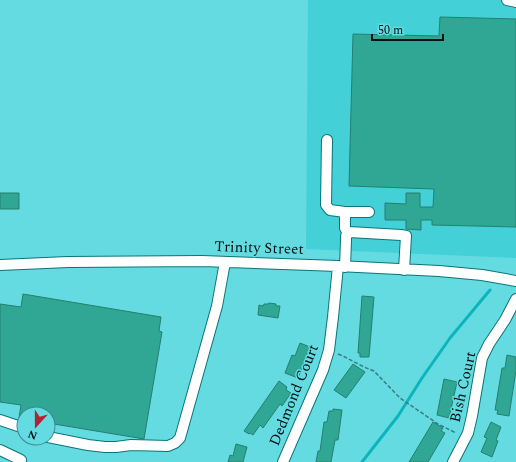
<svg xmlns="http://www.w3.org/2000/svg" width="516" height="462" viewBox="0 0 516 462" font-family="Spectral,serif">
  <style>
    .built { fill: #44d0d7 }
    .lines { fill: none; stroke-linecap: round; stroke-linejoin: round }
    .stream { stroke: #0cb5bc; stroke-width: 3 }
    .building { fill: #2fa794; stroke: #267f71 }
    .minor-casing { stroke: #08757a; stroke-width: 12 }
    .path { stroke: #377e83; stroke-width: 1.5; stroke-dasharray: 4 2; stroke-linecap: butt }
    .minor { stroke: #fff; stroke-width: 10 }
    .labels { text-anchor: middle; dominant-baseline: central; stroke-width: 3; stroke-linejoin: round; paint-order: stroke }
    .street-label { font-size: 15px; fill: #000f11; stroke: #64dbe1 }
  </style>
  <rect width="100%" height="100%" fill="#64dbe1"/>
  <path class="built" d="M308,0h208v258l-210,-9z"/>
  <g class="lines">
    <path class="stream" d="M362,462l36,-46 24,-38 28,-40 40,-48"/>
  </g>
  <path class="building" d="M440,17l76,2v208l-84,-2v-5h-11v10l-15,-1v-9h-21v-17l21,1v-11h14v14h13l1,-18 -85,-3 4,-152 86,2z
    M0,193h19v16h-19z
    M23,294l138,23 -2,14 3,1 -18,107 -96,-16v-9h-24v5l-5,-1 2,-13 -21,-3v-98l21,3z
    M362,296l12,1 -5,60h-9v-4h-2z
    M269,303l7,1v2h4l-2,12 -20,-3 1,-10 4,1 1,-2h4z
    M300,343l10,4 -12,31 -13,-5 7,-18 3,1z
    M507,355l9,2v13l-7,46 -12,-2 1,-4h-3l7,-42h3z
    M353,364l12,8 -19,26 -12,-8z
    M444,379l13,3 -8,36 -12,-3z
    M279,381l8,6 -1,3 5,3 -9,13 -2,-2 -17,24 -3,-3 -7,10 -3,-2 -1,1 -5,-3z
    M333,409l9,1 -4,30h-3l-4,22h-15l2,-11h2l4,-29h3l2,-11h4z
    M433,422l10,6 -2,3 4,2 -17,29h-19z
    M491,422l10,5 -5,13 2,1 -6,16 -11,-5 6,-14 -3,-1z
    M236,444l11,3 -4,15h-15l2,-7 3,1z"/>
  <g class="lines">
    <defs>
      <path id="minor" d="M507,0l9,2
        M327,140l-1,65 4,5 15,2h24
        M345,212v16l3,6
        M0,265l68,-3 134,-1 136,5 101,5 43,4 34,6
        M345,267l1,-27v-4l3,-4 52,3 5,1 -2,34
        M0,420l24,8
        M48,437l40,8 17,2h11l15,-2 37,1 7,-3 5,-5 37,-132 8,-44
        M0,450l21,10
        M283,462l40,-92 6,-20 4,-33 5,-51
        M453,462l15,-29 4,-17 10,-58 7,-14 16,-24 11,-21"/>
    </defs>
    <use href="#minor" class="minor-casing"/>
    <path class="path" d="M338,354l5,2 21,11 10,4 26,27 38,26 18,9"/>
    <use href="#minor" class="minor"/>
  </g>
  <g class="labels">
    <g class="street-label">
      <text transform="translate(259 248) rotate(2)">Trinity Street</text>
      <text transform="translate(463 387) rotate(-77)">Bish Court</text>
      <text transform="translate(294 395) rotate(-68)">Dedmond Court</text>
    </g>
  </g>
  <g transform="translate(36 426) rotate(201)"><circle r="19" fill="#64dbe1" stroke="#3c898e"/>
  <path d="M0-3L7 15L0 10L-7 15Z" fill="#b42236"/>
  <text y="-6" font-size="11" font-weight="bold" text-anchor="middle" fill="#000f11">N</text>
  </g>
  <path d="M372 34v6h71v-6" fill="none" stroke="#000f11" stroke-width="2"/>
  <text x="378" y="34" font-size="12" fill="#000f11" stroke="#64dbe1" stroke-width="3" paint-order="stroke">50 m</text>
</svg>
